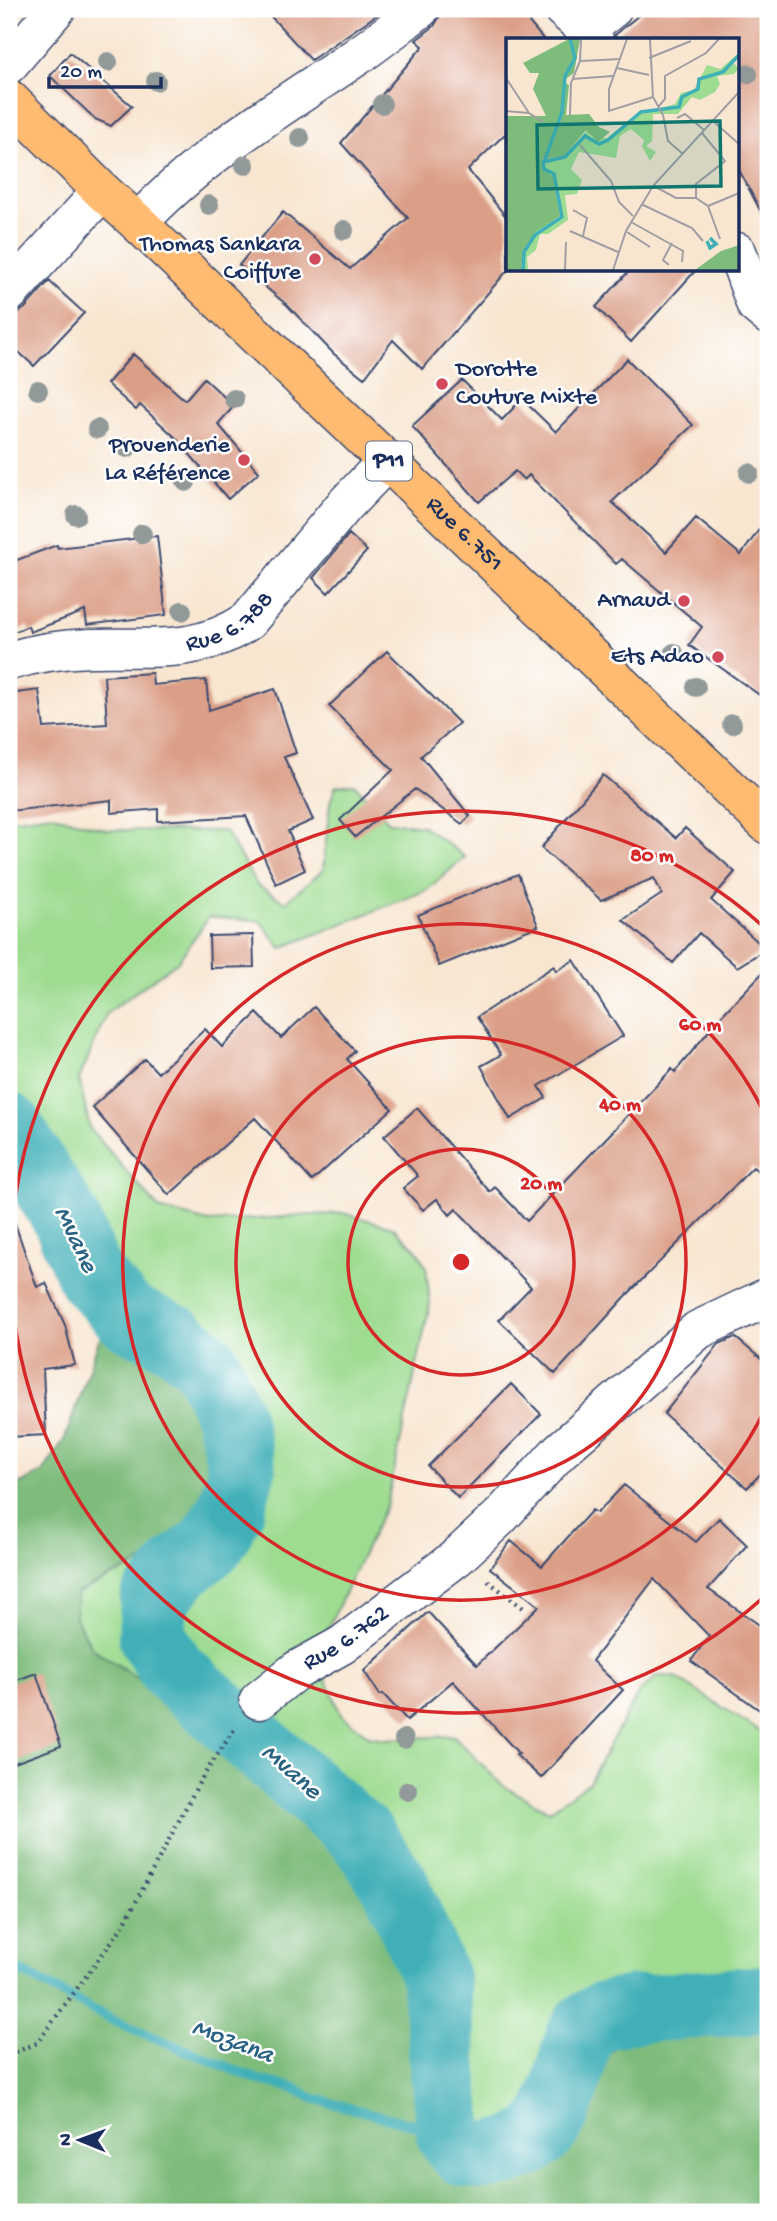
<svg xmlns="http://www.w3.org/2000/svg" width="777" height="2221" viewBox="0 0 777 2221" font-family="'Gochi Hand',sans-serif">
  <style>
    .green { fill: #9edc91; stroke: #5c8678; stroke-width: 2 }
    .forest { fill: #7ebc7b; stroke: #4c766c; stroke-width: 2 }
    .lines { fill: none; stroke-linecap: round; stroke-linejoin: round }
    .stream { stroke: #3fafb8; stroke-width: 10 }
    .river { stroke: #3fafb8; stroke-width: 68 }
    .building { fill: #db9f87 }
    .street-casing { stroke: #3c4a6f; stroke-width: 41 }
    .primary-casing { stroke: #3c4a6f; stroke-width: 41 }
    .path { stroke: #3c4a6f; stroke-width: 4.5; stroke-dasharray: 2 5; stroke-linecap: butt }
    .street { stroke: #fff; stroke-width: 38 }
    .primary { stroke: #ffbb71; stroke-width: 38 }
    .tree { fill: #919999 }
    .ring { fill: none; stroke: #d62828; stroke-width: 3.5 }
    .poi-dot { fill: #d1495b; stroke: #fff; stroke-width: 2.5 }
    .labels { text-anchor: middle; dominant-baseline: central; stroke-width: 5; stroke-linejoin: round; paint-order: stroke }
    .shield { fill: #fff; stroke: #5f6d8e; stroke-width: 2 }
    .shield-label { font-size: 23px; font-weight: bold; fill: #1b2f5e }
    .poi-label { font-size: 24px; fill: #1b2f5e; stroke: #fff; text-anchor: end }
    .street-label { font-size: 24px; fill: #1b2f5e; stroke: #fff }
    .water-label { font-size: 26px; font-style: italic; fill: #296282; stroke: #fff }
    .inset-river { fill: none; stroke: #3fafb8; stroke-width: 3.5 }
    .inset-road { fill: none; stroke: #a09da3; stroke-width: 2 }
    .view { fill: #0f766e; fill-opacity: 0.15; stroke: #0f766e; stroke-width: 3.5 }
    .inset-edge { fill: none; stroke: #1b2f5e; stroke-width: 3.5 }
    .centre { fill: #d62828; stroke: #fff; stroke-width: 3.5 }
    .ring-label { font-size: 21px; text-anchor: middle; font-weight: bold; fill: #d62828; stroke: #fff; stroke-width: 5; stroke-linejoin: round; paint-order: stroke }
  </style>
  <rect width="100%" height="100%" fill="#fff"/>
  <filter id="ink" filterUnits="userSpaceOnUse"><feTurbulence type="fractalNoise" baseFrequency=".0143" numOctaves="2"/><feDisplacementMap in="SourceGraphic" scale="14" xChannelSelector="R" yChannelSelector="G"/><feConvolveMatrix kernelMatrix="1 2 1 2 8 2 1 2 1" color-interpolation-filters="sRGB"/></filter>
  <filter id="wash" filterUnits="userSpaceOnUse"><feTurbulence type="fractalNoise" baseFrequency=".00686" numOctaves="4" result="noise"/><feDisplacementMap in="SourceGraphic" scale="28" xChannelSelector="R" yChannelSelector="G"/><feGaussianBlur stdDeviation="1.57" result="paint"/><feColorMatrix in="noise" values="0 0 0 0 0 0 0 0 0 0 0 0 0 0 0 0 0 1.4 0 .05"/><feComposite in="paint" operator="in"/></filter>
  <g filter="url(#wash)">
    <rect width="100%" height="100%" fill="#f8e6d1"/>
    <path class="green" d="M354,784l35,38 34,4 42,31 -38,33 -146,58 -21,-27 -51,-4 -31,44 -71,52 -28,66 11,50 69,80 50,13 134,-9 50,14 25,24 8,16 4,37 -43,199 -71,151 25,61 28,21 16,3 69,-3 49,50 46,25 40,-29 50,-90 19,-16 17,1 89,57h4v283l-25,1 -142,43 -44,88 -24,16 -60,10 -40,-18 -13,-33 1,-63 -18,-108 -21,-57 -52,-71 -52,-31 -96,-86 -90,-60 -17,-31 2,-24 84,-40 18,-180 -77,-42 -18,-20 -21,-30 -28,-82 -26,-29v-350l41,-6 58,16 117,1 32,54 28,17 38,-32 7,-68 6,-16z"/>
    <path class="forest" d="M102,1331l77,42 36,60 5,44 -20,37 -39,39 -84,40 -2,25 17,30 90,60 96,86 52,31 52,71 21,57 18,108 -1,63 13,32 40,19 60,-10 24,-16 44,-88 23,-23 119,-20 25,-1v195h-759v-722l34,-18 22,-34z"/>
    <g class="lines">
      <path class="stream" d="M9,1965l103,55 147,60 35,8 18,10 138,36"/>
      <path class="river" d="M9,1127l55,88 27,62 37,40 48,22 31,26 23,52 12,52 -11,40 -20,35 -29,23 -28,33 -2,36 21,35 188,164 34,49 40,94 15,156c11,20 16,23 38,21 23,-2 53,-13 64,-35 11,-19 20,-60 27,-82l7,-12 17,-10 25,-6 140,-11"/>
    </g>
    <g id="blocks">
      <path class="building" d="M264,9h121l-74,51z
        M444,9h74l26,31h-36v91l-40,39 40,49v51l-86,99 -29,-29 -29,38 -30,-24 -47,-49 -48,-40 44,-53 67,57 58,-51 -67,-75 82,-97 -7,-6 18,-14z
        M646,9h122v216l-31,-59v-126h-122v-5z
        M70,53l62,53 -21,20 -16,-7 -45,-43z
        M630,270h66l-65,72 -35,-35z
        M49,281l35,32 -50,53 -25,-23v-29h7l9,-6z
        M133,354l52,46 19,-22 30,28 -16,18 41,48 -31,27 -53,-62 -35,-32 -4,5 -29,-26z
        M627,359l66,66 -81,77 54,50 30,-34 45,37 27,-38v184l-79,-56 13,-18 -80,-68 -6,5 -87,-89 -5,5 -9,-9 -36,31 -67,-76 50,-46 40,40 20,-21 34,33z
        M349,534l18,17 -39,42 -15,-15z
        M157,536l9,79 -79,10 -2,-14 -55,21 -2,-6 -19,8v-71l48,-18 1,3z
        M387,651l72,72 -38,33 49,60 -8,8 -47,-35 -60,48 -15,-17 53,-50 -64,-64z
        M152,673l1,12 53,-5 3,30 66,-21 21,64 -12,4 29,63 -25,11 17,39 -29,14 -30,-68 -88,5v-12l-47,4v-13l-102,11v-117l30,-4 5,38 63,-4 -3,-48z
        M603,775l73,63 9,-10 50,44 -24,28 55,49 -29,18 -38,-34 -26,30 -50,-43 39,-26 -8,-16 -53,22 -60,-52z
        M518,874l20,52 -99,40 -21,-51z
        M253,935l1,32 -44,1 -1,-32z
        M574,960l49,76 -84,50 7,12 -36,21 -29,-53 20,-11 -24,-38 77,-51 2,5z
        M768,967v212l-15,-12 -127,129 -71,78 -56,-54 32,-33 -75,-78 -6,6 -13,-16 -14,11 -20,-22 15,-12 -34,-40 33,-28 73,84 5,-5 32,34 145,-152 3,3 47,-57z
        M314,1007l41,44 -8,8 45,50 -80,72 -57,-63 -86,77 -77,-88 53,-48 13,14 47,-44 17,18 35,-34 24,25z
        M13,1218l24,69 9,-4 19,42 10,40 -32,4 3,66 -37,2v-218z
        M735,1337l33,28v101l-21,22 -83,-74 55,-70z
        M511,1384l30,30 -83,84 -30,-32z
        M624,1485l72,57 23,-24 28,27 -39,44 60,42v85l-77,-55 18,-25 -55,-57 -62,82 31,29 -82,88 -25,-23 3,-1 -66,-73 -46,39 -24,-26 -3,1 -16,-24 64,-59 49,53 62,-59 -49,-38 21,-27 31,25 50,-56 5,3z
        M36,1673l25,73 -52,19v-82z"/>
    </g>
  </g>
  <g filter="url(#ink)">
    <use href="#blocks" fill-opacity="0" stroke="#3c4a6f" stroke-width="2"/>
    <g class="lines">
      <defs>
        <g id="street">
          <path d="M563,9l23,20 8,11"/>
          <path d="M586,29l26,-20"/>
          <path d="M9,64l47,-55"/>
          <path d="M138,223c63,-68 142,-115 218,-166 22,-15 43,-32 64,-48"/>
          <path d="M737,252l19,53 12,10"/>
          <path d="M9,293l93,-102"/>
          <path id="s1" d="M9,661c26,-8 53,-12 81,-13 58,-2 106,8 158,-27l96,-115 44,-46"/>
          <path id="s2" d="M259,1700l38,-30 45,-25 114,-87 44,-41 60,-66 138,-121 70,-33"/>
        </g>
        <g id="primary">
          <path id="s3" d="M9,99l93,92 36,32 630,602"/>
        </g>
      </defs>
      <use href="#street" class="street-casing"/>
      <use href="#primary" class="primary-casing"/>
      <path class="path" d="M488,1581l38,29
        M9,2055l28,-12 86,-117 77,-145 36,-54"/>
      <use href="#street" class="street"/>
      <use href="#primary" class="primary"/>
    </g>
    <g class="tree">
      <circle cx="108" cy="62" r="10"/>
      <circle cx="748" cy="74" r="10"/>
      <circle cx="156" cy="81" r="10"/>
      <circle cx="382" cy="104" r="10"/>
      <circle cx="300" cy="138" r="10"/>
      <circle cx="245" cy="165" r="10"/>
      <circle cx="209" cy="205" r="10"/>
      <circle cx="344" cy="230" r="10"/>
      <circle cx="38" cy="390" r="10"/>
      <circle cx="234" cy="399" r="10"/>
      <circle cx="97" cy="429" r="10"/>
      <circle cx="127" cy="448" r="10"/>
      <circle cx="749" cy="473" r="10"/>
      <circle cx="186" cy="482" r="10"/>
      <circle cx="76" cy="515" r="10"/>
      <circle cx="142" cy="534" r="10"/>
      <circle cx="182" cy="611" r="10"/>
      <circle cx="674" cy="653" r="10"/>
      <circle cx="696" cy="687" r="10"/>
      <circle cx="732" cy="724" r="10"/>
      <circle cx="404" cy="1739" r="10"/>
      <circle cx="408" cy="1791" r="10"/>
    </g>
  </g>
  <g class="ring">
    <circle cx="461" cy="1262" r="113"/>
    <circle cx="461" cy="1262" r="225"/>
    <path d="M767 1405A338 338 0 1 1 767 1119"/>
    <path d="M766 1595A451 451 0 1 1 766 929"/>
  </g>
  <g class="poi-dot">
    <circle cx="315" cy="259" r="7"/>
    <circle cx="442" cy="384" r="7"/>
    <circle cx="244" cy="460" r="7"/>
    <circle cx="684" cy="601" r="7"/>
    <circle cx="718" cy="657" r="7"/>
  </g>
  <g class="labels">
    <rect class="shield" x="366" y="441.5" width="46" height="39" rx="5"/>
    <g class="shield-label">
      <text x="389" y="461">P11</text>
    </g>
    <g class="poi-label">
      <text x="301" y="245">Thomas Sankara<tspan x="301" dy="28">Coiffure</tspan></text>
      <text x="456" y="370" text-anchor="start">Dorotte<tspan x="456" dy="28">Couture Mixte</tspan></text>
      <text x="230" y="446">Provenderie<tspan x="230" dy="28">La Référence</tspan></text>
      <text x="670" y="601">Arnaud</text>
      <text x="704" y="657">Ets Adao</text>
    </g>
    <g class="street-label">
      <text stroke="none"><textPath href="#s3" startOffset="630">Rue 6.751</textPath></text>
      <text stroke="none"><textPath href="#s1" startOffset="229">Rue 6.788</textPath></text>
      <text stroke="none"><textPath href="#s2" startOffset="107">Rue 6.762</textPath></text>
    </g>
    <g class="water-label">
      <text transform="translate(74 1240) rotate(64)">Mvane</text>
      <text transform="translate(290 1773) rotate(41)">Mvane</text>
      <text transform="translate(232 2043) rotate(21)">Mozana</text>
    </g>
  </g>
  <g transform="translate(506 38)">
    <rect width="233" height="233" fill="#f8e6d1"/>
    <path d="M233,15l-6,10 6,5 -5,6 -17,2 3,8 -5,8 -15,8 -8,-3 -14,17h-25l-1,27 -6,5 10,6 -6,9 -8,-15 2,-6 -13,-11 -11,7 -4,22 -37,-6 -8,17 11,11 -5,14 -12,1 3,25 -20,14h-8l-4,16 -9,7 1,13h-7l2,-19 9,-8 3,-12 25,-15 -6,-30 -3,-12 -9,-5 1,-9 21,-4 23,-26 5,7 15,1 27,-22 41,-12 6,-11 13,-3 13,-25 13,4z" fill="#9edc91"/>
    <path d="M63,1h11l-6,34 -11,8 6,4 -3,30 23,-1 10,13 11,5 -12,10 -12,-12 -22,26 -22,4v9l11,7 7,40 -25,16 -3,11 -9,8 -2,19h-15v-154h40l-13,-27 6,-16h-9l-7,-10zM233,207v25h-44l26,-19z" fill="#7ebc7b"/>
    <path class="inset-river" d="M38,124l18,-50 3,-36 10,-18 -5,-19M201,203l3,7 6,-4 -6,-6M17,232l1,-18 11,-17 27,-18 -8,-43 -10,-5 -1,-7 22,-5 20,-21 14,8 9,-4 33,-28 38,-5 3,-10 16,-8 1,-10 24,-7 16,-17"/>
    <path class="inset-road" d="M121,1l-18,50v22l44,-14M144,1l3,58 10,18 5,26 15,13M143,20l42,-17M74,23l41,-2M111,30l32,7M0,40l23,35 14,9M66,41l41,-3M153,68l6,-7v-23l41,-23 13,-14M0,73l23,2M64,77l1,-32 9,-22 1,-22M171,80l8,-4 19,16M207,83l26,23M74,107l31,36 8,21 14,14M148,148l22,12h20l12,8 31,-13M190,160v-14l29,-23 -23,-28M135,166l51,24 11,13M202,168l12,33M67,172l14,8 -4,18M125,184l52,29 -1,11M64,193l48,21M121,194l23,15M163,227l-6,-5 9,-17M59,232l1,-28M107,232l13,-39 27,-45 86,-94"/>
    <path class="view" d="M214,83l1,65 -183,3 -1,-64z"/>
    <rect width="233" height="233" class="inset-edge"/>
  </g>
  <circle cx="461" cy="1262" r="10" class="centre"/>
  <g class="ring-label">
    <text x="652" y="861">80 m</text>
    <text x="700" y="1030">60 m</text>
    <text x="620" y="1110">40 m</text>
    <text x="541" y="1189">20 m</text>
  </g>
  <rect width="777" height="2221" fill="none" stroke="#fff" stroke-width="35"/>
  <g transform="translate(80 2140) rotate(271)" stroke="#ffffff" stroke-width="5" paint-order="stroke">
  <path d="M0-5L12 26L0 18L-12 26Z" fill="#1b2f5e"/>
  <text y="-10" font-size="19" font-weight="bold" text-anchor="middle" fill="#1b2f5e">N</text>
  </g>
  <path d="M49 77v10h112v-10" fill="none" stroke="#1b2f5e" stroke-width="3.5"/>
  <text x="60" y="77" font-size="21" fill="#1b2f5e" stroke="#ffffff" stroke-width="5" paint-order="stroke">20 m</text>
</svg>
